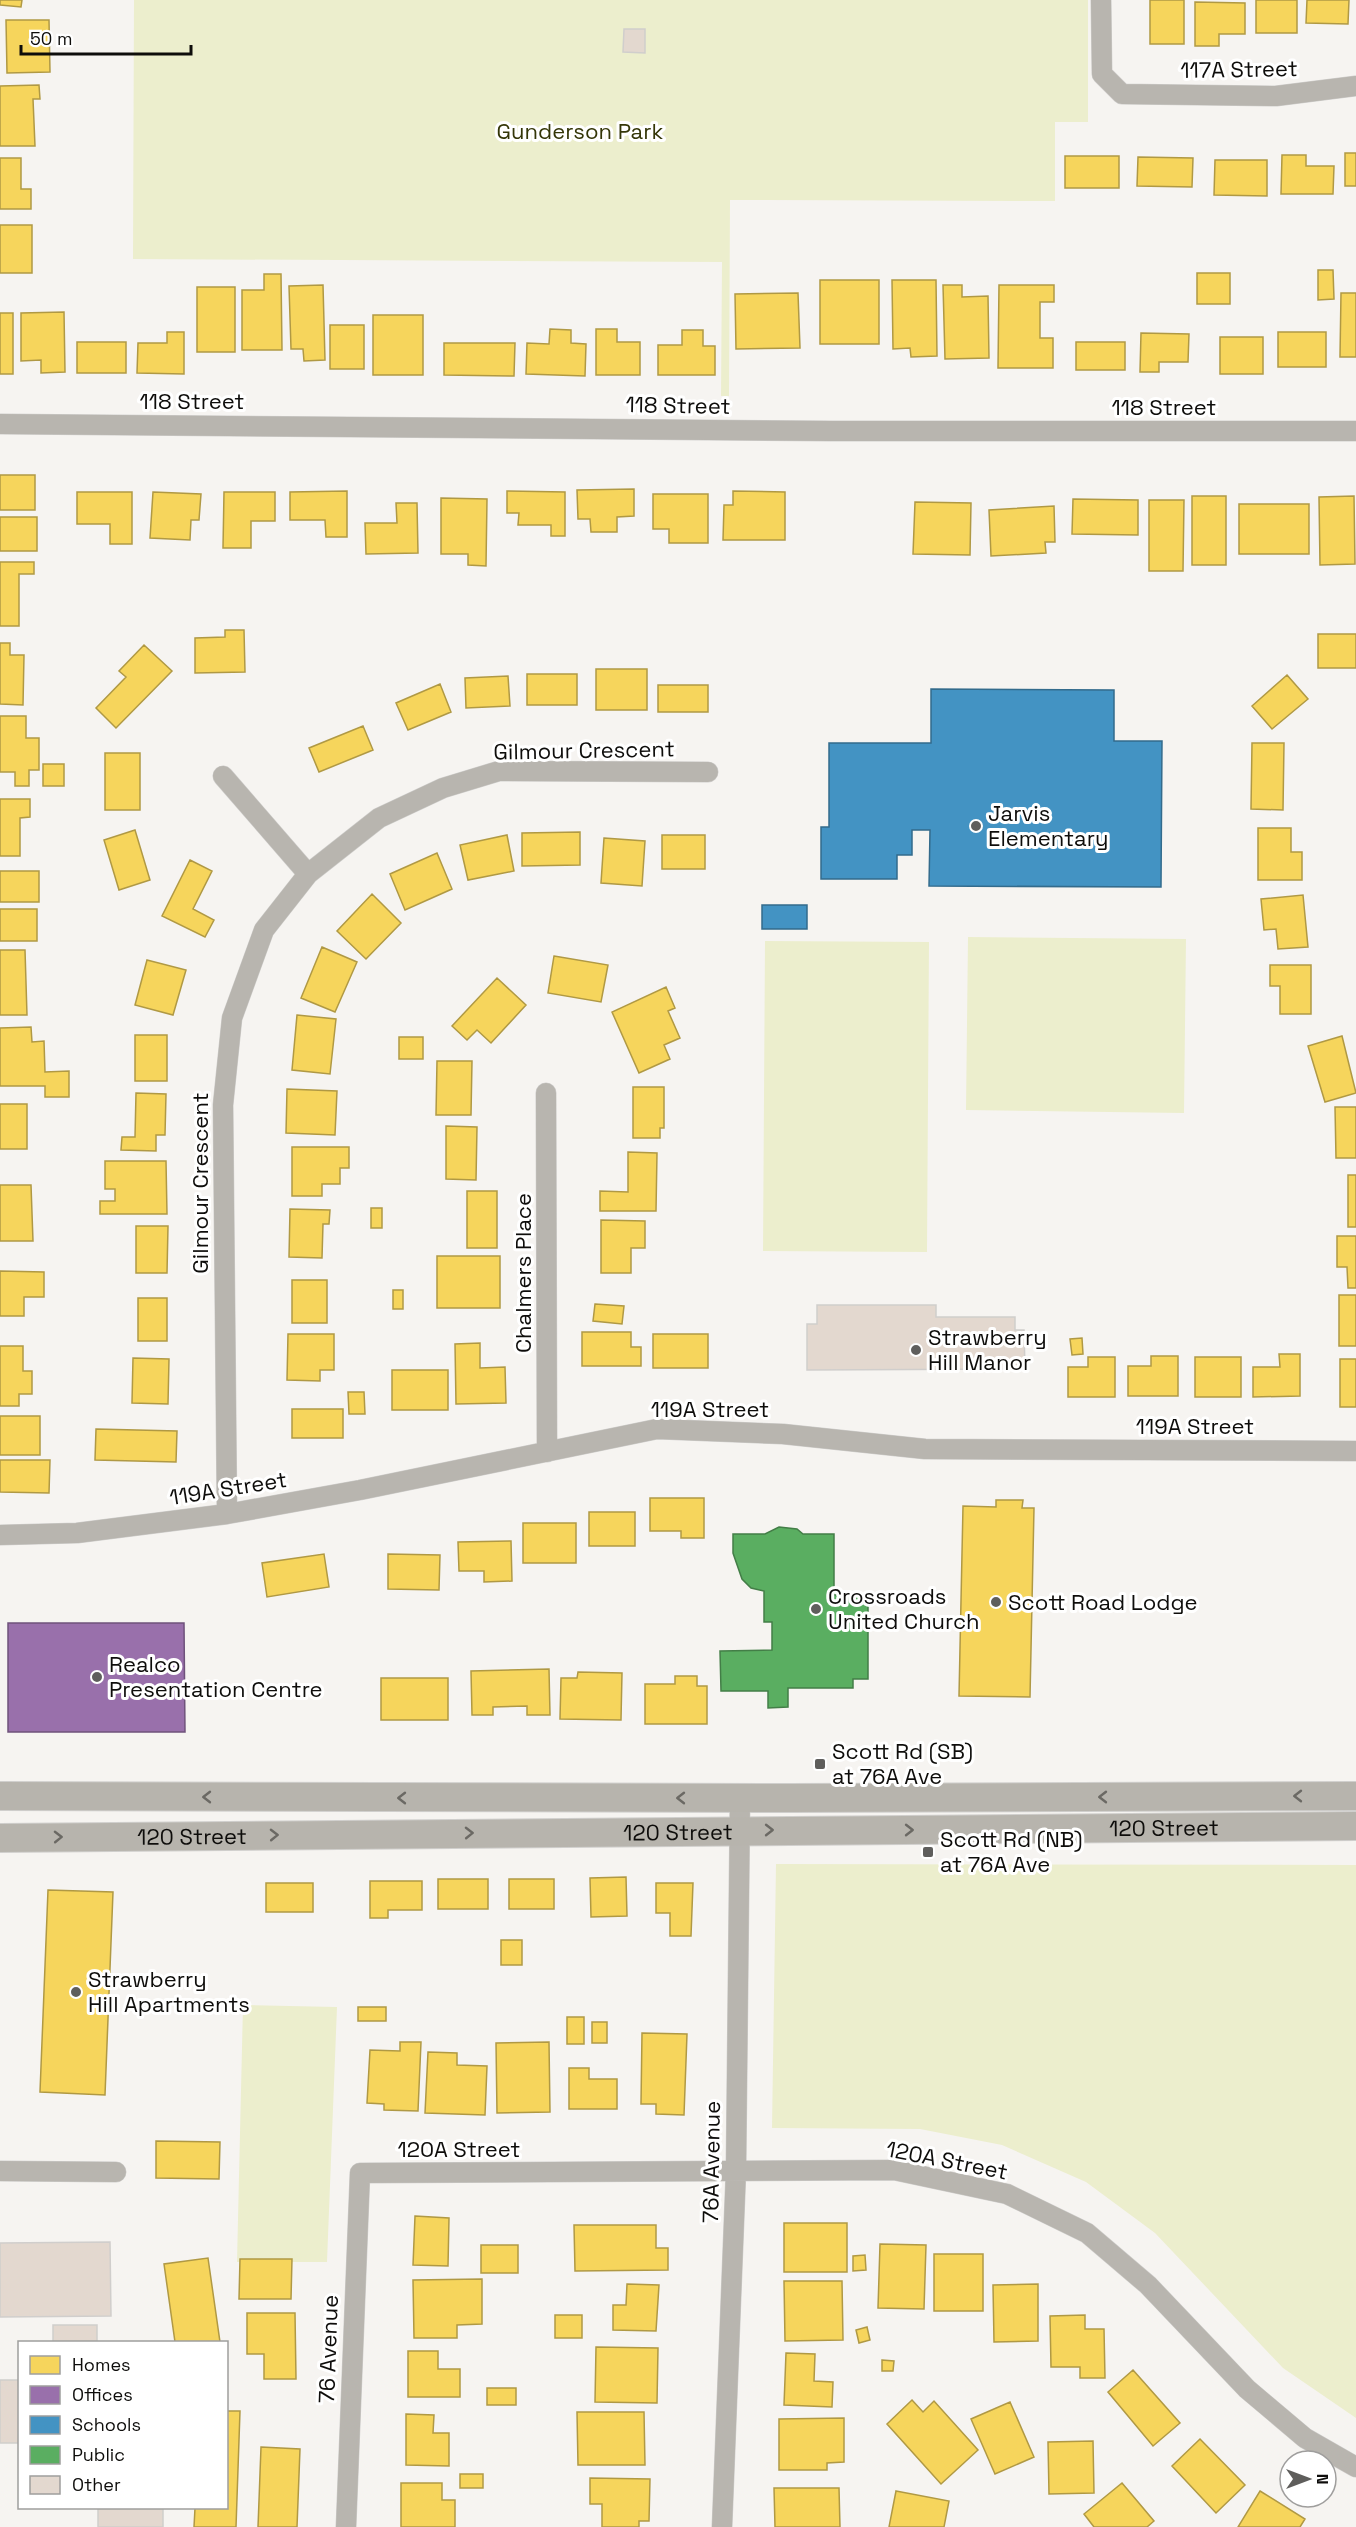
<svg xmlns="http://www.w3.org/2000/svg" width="1356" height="2527" viewBox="0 0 1356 2527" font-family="'Space Grotesk',sans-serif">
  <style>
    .green { fill: #eceecd }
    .homes { fill: #f6d55c; stroke: #b09944; stroke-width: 1.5 }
    .offices { fill: #9970ab; stroke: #6f527b; stroke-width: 1.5 }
    .schools { fill: #4393c3; stroke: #336b8c; stroke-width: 1.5 }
    .public { fill: #5aae61; stroke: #437e47; stroke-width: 1.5 }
    .building { fill: #e3d8cf; stroke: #d0cecc; stroke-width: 1.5 }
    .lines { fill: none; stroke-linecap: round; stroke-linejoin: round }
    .minor-casing { stroke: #d0cfcd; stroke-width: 21 }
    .secondary-casing { stroke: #d0cfcd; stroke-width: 30 }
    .minor { stroke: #b8b5af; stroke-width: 20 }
    .secondary { stroke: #b7b4ad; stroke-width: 28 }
    .oneway { stroke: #6b6964 }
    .poi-dot { fill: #5f5e5c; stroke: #fff; stroke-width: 2 }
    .labels { text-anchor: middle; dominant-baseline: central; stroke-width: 6; stroke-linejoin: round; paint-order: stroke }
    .street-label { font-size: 22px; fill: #0e0d0b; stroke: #fff }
    .park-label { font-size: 22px; fill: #343607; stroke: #fff }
    .poi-label { font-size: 22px; fill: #0e0d0b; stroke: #fff; text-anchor: start }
  </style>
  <rect width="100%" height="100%" fill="#f6f4f1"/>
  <path class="green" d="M134,0h954v122h-33v79l-325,-1 -1,196h-8l1,-134 -589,-3z
    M968,937l218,2 -2,174 -218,-3z
    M765,941l164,1 -2,310 -164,-1z
    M776,1864l580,1v553l-73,-50 -128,-135 -69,-51 -84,-37 -82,-16 -148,-1z
    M243,2005l94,2 -10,255h-90z"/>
  <path class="homes" d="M0,0h22l-1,7 -21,-2z
    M1150,0h34v44h-34z
    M1256,0h41v33h-41z
    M1307,0h42l-1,24 -42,-1z
    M1195,2l50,1v31h-26v12h-24z
    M6,20h43l1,52 -43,1z
    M39,85l1,14h-7l2,47h-35v-60z
    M1345,153h11v33h-11z
    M1282,155h24v11h28l-1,28h-52z
    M1065,156h54v32h-54z
    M1138,157l55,1 -1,29 -55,-1z
    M0,158h21v31h10v20h-31z
    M1215,160h52v36l-53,-1z
    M0,225h32v48h-32z
    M1318,270h15l1,29 -16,1z
    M1197,273h33v31h-33z
    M264,274h17l1,76h-40v-60h22z
    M820,280h59v64h-59z
    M892,280h44l1,76 -26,1 -1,-9 -17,1z
    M323,285l2,75 -21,1 -1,-12h-12l-2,-63z
    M943,285h19v12l26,-1 1,62 -44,1z
    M999,285h55v17h-14v36h13v30h-55z
    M197,287h38v65h-38z
    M798,293l2,55 -64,1 -1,-55z
    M1341,293h15v64h-16z
    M64,312l1,60 -24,1v-13l-20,1v-48z
    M0,313h13v61h-13z
    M373,315h50v60h-50z
    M330,325h34v44h-34z
    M550,329l21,1v13l15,1 -1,32 -59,-2 1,-31 22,1z
    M596,329h21v13h23v33h-44z
    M682,330h21v16h12v29h-57v-30h24z
    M167,332h17v42l-47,-1 1,-30h29z
    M1278,332h48v35h-48z
    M1141,333l48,1 -1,28h-29v10h-19z
    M1220,337h43v37h-43z
    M77,342h49v31h-49z
    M1076,342h49v28h-49z
    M444,343h71l-1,33 -70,-1z
    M0,475h35v35h-35z
    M634,489v27l-17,1v15h-26l-1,-13h-12l-1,-29z
    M347,491v46h-21l-1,-17h-35v-28z
    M507,491l58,1v44h-14v-11h-33l1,-12h-12z
    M733,491l52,1v48h-62l1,-35h9z
    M77,492h55v52h-22v-20h-33z
    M153,492l48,2 -2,26h-8l-1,20 -40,-2z
    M224,492h51v29h-24v27h-28z
    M653,494h55v49h-39v-14h-16z
    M1192,496h34v69h-34z
    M1354,496l1,68 -35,1 -1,-68z
    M441,498l46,1 -1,67 -18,-1v-11h-27z
    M1073,499l65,1v35l-66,-1z
    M1149,500h35l-1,71h-34z
    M915,502l56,1 -1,52 -57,-1z
    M396,503h21l1,50 -52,1 -1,-31h32z
    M1239,504h70v50h-70z
    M1054,506l1,36h-10l1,11 -55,3 -2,-46z
    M0,517h37v34h-37z
    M0,562h34v12h-15v52h-19z
    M225,630h19l1,42 -50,1v-35l30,-1z
    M1318,634h38v34h-38z
    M0,643h10v12h14l-1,50 -23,-1z
    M144,645l28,26 -56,57 -20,-20 30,-31 -7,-6z
    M596,669h51v41h-51z
    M527,674h50v31h-50z
    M1287,675l21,24 -36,30 -20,-23z
    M508,676l2,30 -44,2 -1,-30z
    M440,684l11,28 -43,18 -12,-27z
    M658,685h50v27h-50z
    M0,716h26v22h13v32h-10v16h-14v-14h-15z
    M363,726l10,24 -54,22 -10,-24z
    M1252,743h32l-1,67 -32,-1z
    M105,753h35v57h-35z
    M43,764h21v22h-21z
    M0,799h30v18l-10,1v38h-20z
    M1258,828h33v24h11v28h-44z
    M135,830l15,50 -31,10 -15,-50z
    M580,832v33l-58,1v-33z
    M507,835l7,36 -46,9 -8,-35z
    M662,835h43v34h-43z
    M604,838l41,3 -3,45 -41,-3z
    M437,853l15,36 -47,21 -15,-36z
    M190,860l22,11 -19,38 21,11 -9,17 -43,-21z
    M0,871h39v31h-39z
    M372,894l29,29 -35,36 -29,-28z
    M1303,895l5,52 -30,2 -2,-20 -12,1 -3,-31z
    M0,909h37v32h-37z
    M322,947l35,15 -22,50 -34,-14z
    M0,950h25l2,65h-27z
    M554,956l54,9 -7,37 -53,-9z
    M147,960l39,10 -13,45 -38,-10z
    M1270,965h41v49h-31v-28h-10z
    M497,978l29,27 -35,38 -14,-13 -10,10 -15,-14z
    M666,987l9,21 -7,3 12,27 -16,7 6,14 -31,14 -27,-61z
    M297,1015l39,4 -6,55 -38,-4z
    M31,1027l1,15 12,-1 1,31 24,-1v26h-24v-11h-45v-58z
    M135,1035h32v46h-32z
    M1342,1036l14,57 -31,9 -17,-56z
    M399,1037h24v22h-24z
    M437,1061h35l-1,54h-35z
    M633,1087h31v41h-4v10h-27z
    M287,1089l50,2 -2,44 -49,-2z
    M136,1093l30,1 -1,41h-9v16l-35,-1 1,-13h13z
    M0,1104h27v45h-27z
    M1335,1107h21v51h-20z
    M446,1126l31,1 -1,53 -30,-1z
    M292,1147h57v21h-9v16h-18v12h-30z
    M628,1152l29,1 -1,58h-56v-20l28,1z
    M105,1161h61l1,53h-67v-13h15v-12h-10z
    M1348,1175h8v52h-8z
    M0,1185h31l2,56h-33z
    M467,1191h30v57h-30z
    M371,1208h11v20h-11z
    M290,1209l40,1 -1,14h-6l-1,34 -33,-1z
    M601,1220l44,1v27h-14v25h-30z
    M136,1226h32l-1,47h-31z
    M1337,1236h19v52h-8l-1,-21h-10z
    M437,1256h63v52h-63z
    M0,1271l44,1v25h-20v19h-24z
    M292,1280h35v43h-35z
    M393,1290h10v19h-10z
    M1339,1295h17v51h-17z
    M138,1298h29v43h-29z
    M595,1304l29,2 -2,18 -29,-3z
    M582,1332h49v15h10v19h-59z
    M288,1334h46v36h-14v11l-33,-1z
    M653,1334h55v34h-55z
    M1082,1338l1,16 -11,1 -2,-16z
    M480,1343v25l25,-1 1,36 -50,1 -1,-60z
    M0,1346h23v25h9v23h-13v12h-19z
    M1279,1354h21v42l-47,1v-30h27z
    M1151,1356h27v40h-50v-30h23z
    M1088,1357h27v40h-47v-30h20z
    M1195,1357h46v40h-46z
    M133,1358l36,1 -1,45 -36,-1z
    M1340,1359h16v48h-16z
    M392,1370h56v40h-56z
    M348,1392h16l1,22h-16z
    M292,1409h51v29h-51z
    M0,1416h40v39h-40z
    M96,1429l81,2 -1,31 -81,-2z
    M0,1460h50l-1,33 -49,-1z
    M650,1498h54v40h-23v-7h-31z
    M996,1500h27l-1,8h12l-4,189 -71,-1 4,-190 33,1z
    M589,1512h46v34h-46z
    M523,1523h53v40h-53z
    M511,1541l1,40 -28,1v-11h-25l-1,-29z
    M324,1554l5,33 -62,10 -5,-34z
    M388,1554l52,1 -1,35 -51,-1z
    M549,1669l1,46h-23v-9l-34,1v8h-21l-1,-44z
    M578,1672l44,1 -1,47 -61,-1 1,-41h16z
    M675,1676h22v10h10v38h-62v-40h30z
    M381,1678h67v42h-67z
    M626,1877l1,39 -36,1 -1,-39z
    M438,1879h50v30h-50z
    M509,1879h45v30h-45z
    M370,1881h52v29h-34v8h-18z
    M266,1883h47v29h-47z
    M656,1883h37l-2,53h-21v-23h-14z
    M48,1890l65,2 -8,203 -65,-3z
    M501,1940h21v25h-21z
    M358,2007h28v14h-28z
    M567,2017h17v27h-17z
    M592,2022h15v21h-15z
    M642,2033l45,1 -3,81 -28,-1v-10h-15z
    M400,2042h21l-3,69 -34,-1v-6l-17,-1 3,-53 30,1z
    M549,2042l1,70 -53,1 -1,-70z
    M428,2052l29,1v12l30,1 -2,49 -60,-2z
    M569,2068h20v11h28v30h-48z
    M156,2141l64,1 -1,37 -63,-1z
    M415,2216l34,2 -1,48 -35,-1z
    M784,2223h63v49h-63z
    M574,2225h82v23h12v22l-93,1z
    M880,2244l46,1 -2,64 -46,-1z
    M481,2245h37v28h-37z
    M934,2254h49v57h-49z
    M865,2255l1,15 -13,1v-15z
    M208,2258l12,84h-45l-11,-78z
    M240,2259h52l-1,40h-52z
    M482,2279v45l-25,1v13h-43l-1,-58z
    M784,2281h58l1,59 -58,1z
    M627,2284l32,1 -3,46 -43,-1v-25h13z
    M1038,2284v57l-44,1 -1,-57z
    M247,2313h48l1,66h-32v-25h-17z
    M555,2315h27v23h-27z
    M1085,2315v14h19l1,49h-25v-11h-29l-1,-51z
    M867,2327l3,13 -11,3 -3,-13z
    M596,2347l62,1 -1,55 -62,-1z
    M408,2351h30v18h22v28h-52z
    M786,2353l29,1 -1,27 19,1 -1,25 -48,-2z
    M882,2360l12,1 -1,10h-11z
    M1133,2370l47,53 -27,23 -45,-54z
    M487,2388h29v17h-29z
    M912,2400l11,12 11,-11 44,49 -37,34 -54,-60z
    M1010,2402l24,55 -39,17 -24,-55z
    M226,2411h14l-4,116h-42l1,-19h31z
    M577,2412h67l1,53h-67z
    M406,2414l28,1 -1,18h16v33l-43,-1z
    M844,2418v44l-17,1v7h-48v-51z
    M1200,2439l45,46 -29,28 -44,-47z
    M1093,2441l1,52 -45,1 -1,-52z
    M261,2447l39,2 -3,78h-39z
    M460,2474h23v14h-23z
    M590,2478l60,1 -1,42h-10v6h-37v-23h-12z
    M401,2483h41v17h13v27h-54z
    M1122,2483l32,38 -7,6h-53l-10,-13z
    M774,2488h65l1,39h-65z
    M896,2491l53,10 -5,26h-55z
    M1260,2491l45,28 -5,8h-62z"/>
  <path class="offices" d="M8,1623h176l1,109h-177z"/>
  <path class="schools" d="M931,689l183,1v51h48l-1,146 -232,-1 1,-56h-18v25h-15v24h-76v-52h8v-84h102z
    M762,905h45v24h-45z"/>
  <path class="public" d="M779,1527l18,2 6,5h31v61h34v84h-15v9h-65v19l-20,1v-17h-47l-1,-40 52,-1v-28h-8v-31l-13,-3 -9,-9 -9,-26v-19h32z"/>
  <path class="building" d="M624,29h21v24l-22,-1z
    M817,1305h119v12h79v13h9l1,39 -218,1v-46h10z
    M110,2242l1,74 -111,1v-74z
    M53,2325h44v17h-44z
    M0,2380h20v63h-20z
    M98,2508h65v19h-65z"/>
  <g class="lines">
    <defs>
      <path id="minor" d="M1101,0l1,74 20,20 154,2 80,-10
        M0,424l832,7h524
        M223,776l85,98
        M546,1093l1,359
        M227,1514l-4,-409 9,-87 32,-88 44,-56 71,-56 64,-30 56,-17 209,1
        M0,1535l77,-2 150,-19 133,-24 297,-61 126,5 142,15 431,2
        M0,2171l116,1
        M346,2527l14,-354 534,-3 113,24 80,39 61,52 99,104 58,49 51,29
        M722,2527l14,-357 4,-372"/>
      <g id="secondary">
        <path d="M0,1796l788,2 568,-2"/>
        <path id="s1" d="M0,1838l1356,-12"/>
      </g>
    </defs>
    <use href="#minor" class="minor-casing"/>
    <use href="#secondary" class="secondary-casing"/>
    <use href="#minor" class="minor"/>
    <use href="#secondary" class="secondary"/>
  </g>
  <defs><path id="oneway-chevron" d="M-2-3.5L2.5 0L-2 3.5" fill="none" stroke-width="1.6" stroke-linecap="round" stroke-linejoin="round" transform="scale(1.5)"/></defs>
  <g class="oneway">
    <use href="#oneway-chevron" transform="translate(1298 1796) rotate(180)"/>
    <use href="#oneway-chevron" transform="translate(207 1797) rotate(-180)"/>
    <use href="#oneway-chevron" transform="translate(1103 1797) rotate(180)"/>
    <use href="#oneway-chevron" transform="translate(402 1798) rotate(-180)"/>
    <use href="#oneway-chevron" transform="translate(681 1798) rotate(-180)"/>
    <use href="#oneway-chevron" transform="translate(769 1830)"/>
    <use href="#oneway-chevron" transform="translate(909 1830)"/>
    <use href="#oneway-chevron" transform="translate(469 1833) rotate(-1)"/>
    <use href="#oneway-chevron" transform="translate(274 1835) rotate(-1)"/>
    <use href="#oneway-chevron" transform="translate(58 1837) rotate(-1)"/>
  </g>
  <g class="poi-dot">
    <circle cx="976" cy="826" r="6"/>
    <circle cx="916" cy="1350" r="6"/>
    <circle cx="996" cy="1602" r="6"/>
    <circle cx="816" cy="1609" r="6"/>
    <circle cx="97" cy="1677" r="6"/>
    <rect x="814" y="1758" width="12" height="12" rx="3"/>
    <rect x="922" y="1846" width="12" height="12" rx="3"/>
    <circle cx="76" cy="1992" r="6"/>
  </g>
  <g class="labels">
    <g class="street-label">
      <text transform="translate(1239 69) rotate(-1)">117A Street</text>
      <text x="192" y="401">118 Street</text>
      <text transform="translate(678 405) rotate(1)">118 Street</text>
      <text x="1164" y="407">118 Street</text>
      <text transform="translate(584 750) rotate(-1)">Gilmour Crescent</text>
      <text transform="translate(200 1183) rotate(-90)">Gilmour Crescent</text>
      <text transform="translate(523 1273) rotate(-90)">Chalmers Place</text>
      <text x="710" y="1409">119A Street</text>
      <text x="1195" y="1426">119A Street</text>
      <text transform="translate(228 1488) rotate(-9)">119A Street</text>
      <text stroke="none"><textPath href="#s1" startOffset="1164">120 Street</textPath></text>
      <text stroke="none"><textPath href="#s1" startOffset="678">120 Street</textPath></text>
      <text stroke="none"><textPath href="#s1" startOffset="192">120 Street</textPath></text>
      <text x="459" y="2149">120A Street</text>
      <text transform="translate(947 2160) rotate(11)">120A Street</text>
      <text transform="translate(711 2162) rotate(-89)">76A Avenue</text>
      <text transform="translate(328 2349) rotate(-88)">76 Avenue</text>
    </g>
    <g class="park-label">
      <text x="580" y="131">Gunderson Park</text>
    </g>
    <g class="poi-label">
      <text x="988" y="813">Jarvis<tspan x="988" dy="25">Elementary</tspan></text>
      <text x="928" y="1337">Strawberry<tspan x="928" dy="25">Hill Manor</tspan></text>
      <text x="828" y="1596">Crossroads<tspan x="828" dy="25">United Church</tspan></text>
      <text x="1008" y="1602">Scott Road Lodge</text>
      <text x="109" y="1664">Realco<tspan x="109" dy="25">Presentation Centre</tspan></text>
      <text x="832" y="1751">Scott Rd (SB)<tspan x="832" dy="25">at 76A Ave</tspan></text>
      <text x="940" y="1839">Scott Rd (NB)<tspan x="940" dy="25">at 76A Ave</tspan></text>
      <text x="88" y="1979">Strawberry<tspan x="88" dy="25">Hill Apartments</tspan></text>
    </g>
  </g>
  <rect x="18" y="2341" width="210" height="168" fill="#ffffff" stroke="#9f9e9d" stroke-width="1.5"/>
  <rect x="30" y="2356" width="30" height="18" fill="#f6d55c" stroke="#9f9e9d" stroke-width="1.5"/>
  <text x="72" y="2371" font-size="18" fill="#0e0d0b">Homes</text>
  <rect x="30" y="2386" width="30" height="18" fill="#9970ab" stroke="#9f9e9d" stroke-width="1.5"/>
  <text x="72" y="2401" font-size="18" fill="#0e0d0b">Offices</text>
  <rect x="30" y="2416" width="30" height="18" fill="#4393c3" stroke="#9f9e9d" stroke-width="1.5"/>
  <text x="72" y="2431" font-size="18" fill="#0e0d0b">Schools</text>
  <rect x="30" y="2446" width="30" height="18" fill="#5aae61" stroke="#9f9e9d" stroke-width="1.5"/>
  <text x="72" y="2461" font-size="18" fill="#0e0d0b">Public</text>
  <rect x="30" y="2476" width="30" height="18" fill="#e3d8cf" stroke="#9f9e9d" stroke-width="1.5"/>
  <text x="72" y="2491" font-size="18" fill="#0e0d0b">Other</text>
  <g transform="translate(1308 2479) rotate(90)"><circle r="28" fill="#ffffff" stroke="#9f9e9d" stroke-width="1.5"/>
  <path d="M0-4.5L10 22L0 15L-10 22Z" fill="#5f5e5c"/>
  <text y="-9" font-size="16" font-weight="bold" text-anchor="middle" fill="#0e0d0b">N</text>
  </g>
  <path d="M21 45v9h170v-9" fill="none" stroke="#0e0d0b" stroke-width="3"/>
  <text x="30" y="45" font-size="18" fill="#0e0d0b" stroke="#ffffff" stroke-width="4.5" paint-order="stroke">50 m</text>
</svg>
